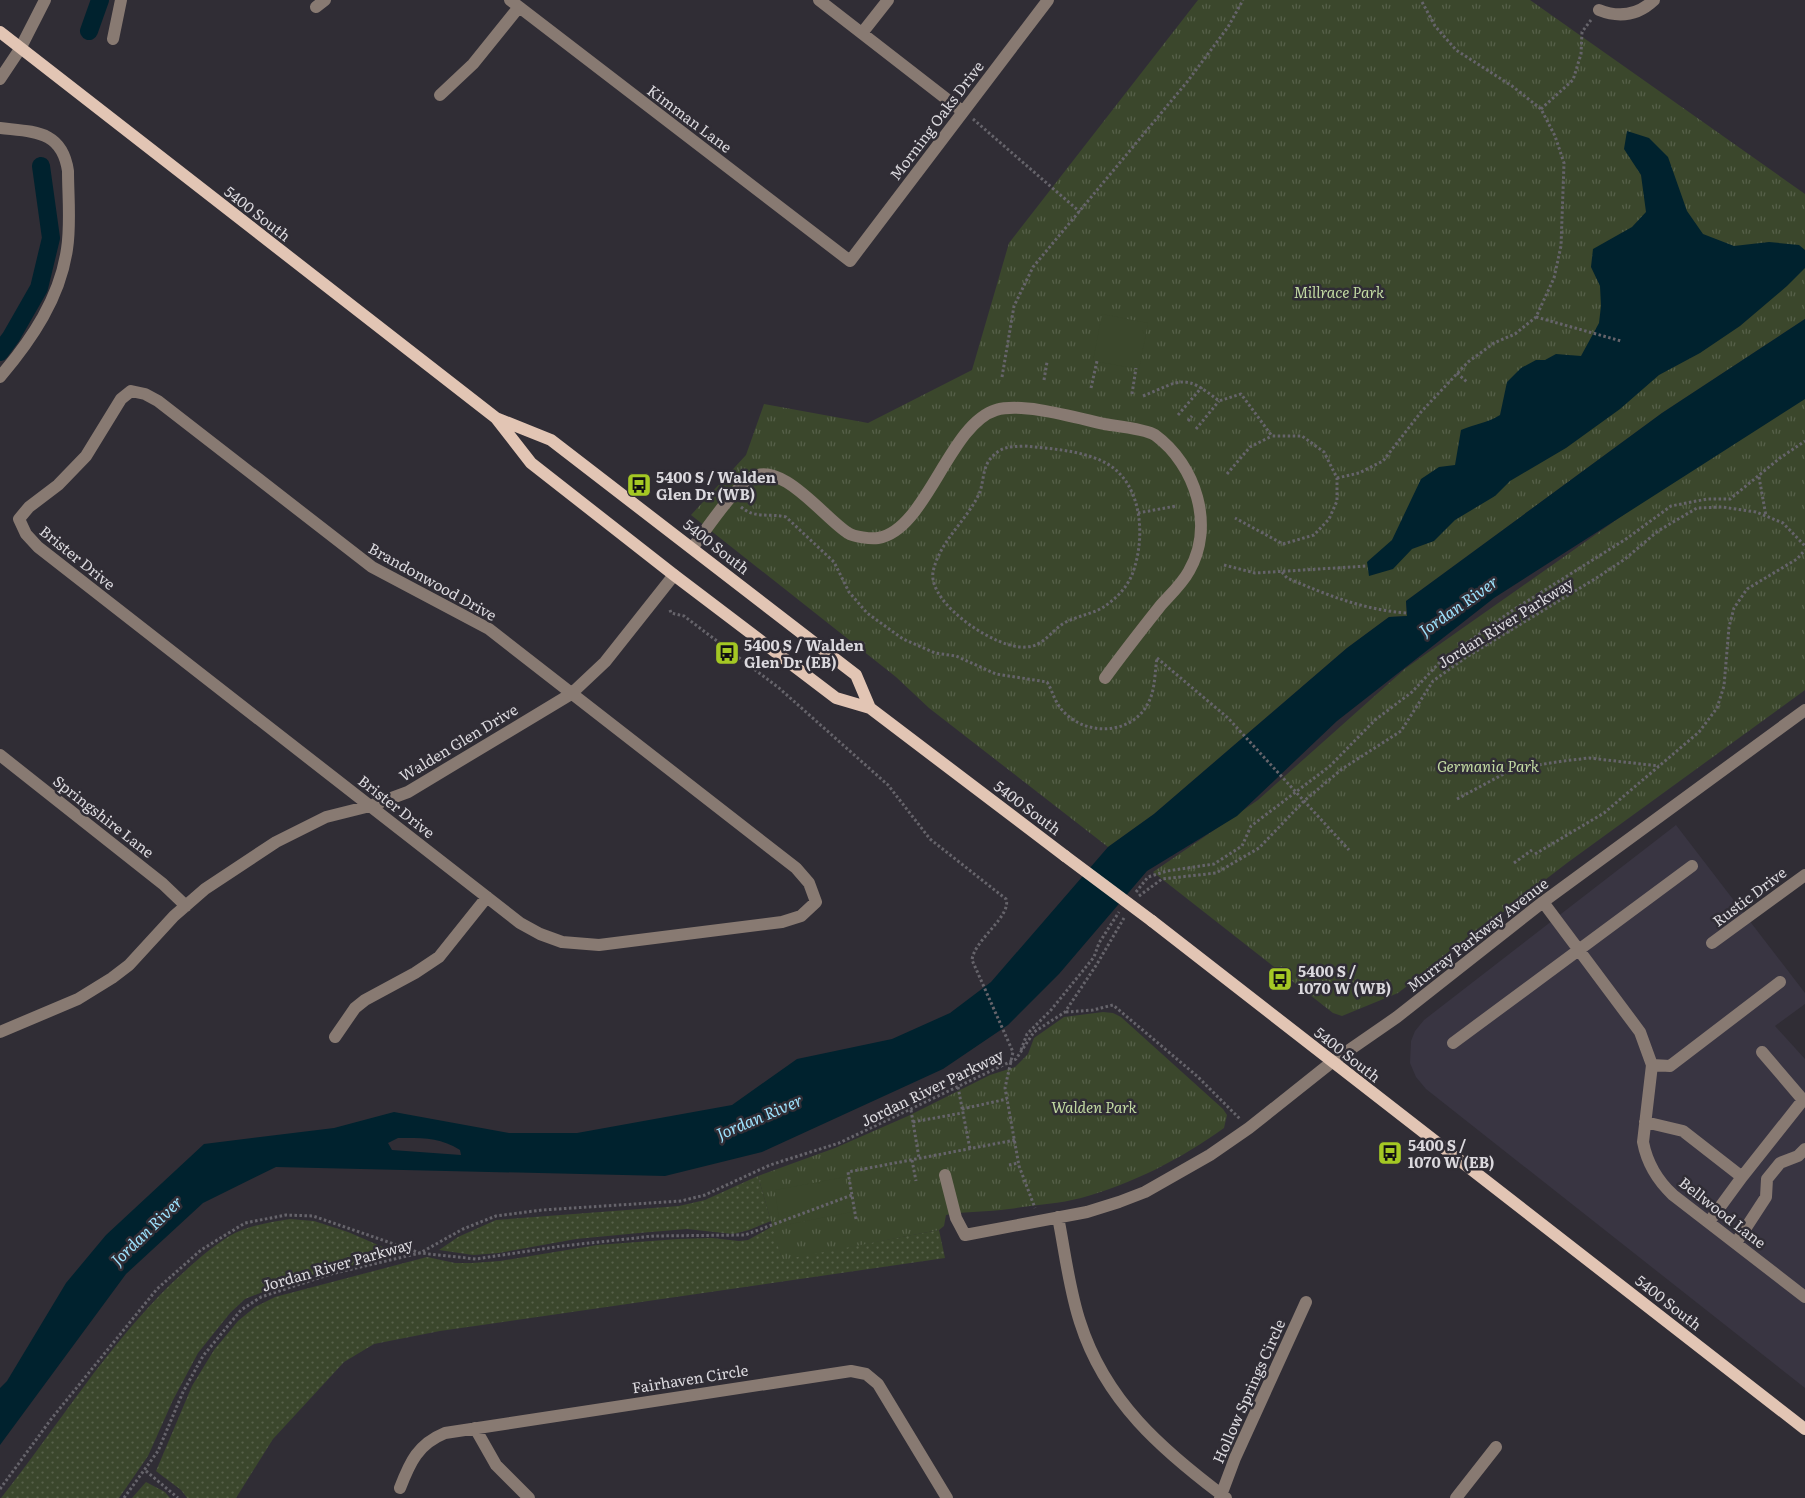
<svg xmlns="http://www.w3.org/2000/svg" width="1805" height="1498" viewBox="0 0 1805 1498" font-family="Literata,serif">
  <style>
    .built { fill: #393542 }
    .grass { fill: url(#grass-dots) }
    .park { fill: url(#park-tufts) }
    .garden { fill: #3b472c }
    .water { fill: #00222e; fill-rule: evenodd }
    .lines { fill: none; stroke-linecap: round; stroke-linejoin: round }
    .canal { stroke: #00222e; stroke-width: 18 }
    .path { stroke: #66646b; stroke-width: 3; stroke-dasharray: 2.5 2.5; stroke-linecap: butt }
    .minor { stroke: #887a72; stroke-width: 12 }
    .major { stroke: #e2c5b4; stroke-width: 12 }
    .major-bridge { stroke: #e2c5b4; stroke-width: 12 }
    .labels { text-anchor: middle; dominant-baseline: central; stroke-width: 5; stroke-linejoin: round; paint-order: stroke }
    .street-label { font-size: 15px; fill: #dbd9de; stroke: #302d35 }
    .park-label { font-size: 15px; font-style: italic; fill: #c2daa3; stroke: #302d35 }
    .poi-label { font-size: 15px; font-weight: bold; fill: #dbd9de; stroke: #302d35; text-anchor: start }
    .water-label { font-size: 16px; font-style: italic; fill: #9de1fc; stroke: #302d35 }
  </style>
  <defs>
    <pattern id="grass-dots" width="8" height="8" patternUnits="userSpaceOnUse" patternTransform="scale(1.25)"><rect width="8" height="8" fill="#3b472c"/><path d="M2 2h.1M6 6h.1" fill="none" stroke="#57614a" stroke-width="1.8" stroke-linecap="round"/></pattern>
    <pattern id="park-tufts" width="24" height="20" patternUnits="userSpaceOnUse" patternTransform="scale(1.25)"><rect width="24" height="20" fill="#3b472c"/><path d="M3 7l-1-3M5 7V3M7 7l1-3M15 17l-1-3M17 17v-4M19 17l1-3" fill="none" stroke="#57614a"/></pattern>
  </defs>
  <rect width="100%" height="100%" fill="#302d35"/>
  <path class="built" d="M1676,825l129,168v11l-30,22 30,33v329l-379,-299 -10,-12 -6,-14 1,-22 4,-10 9,-11z"/>
  <path class="grass" d="M758,1176l13,45 -22,9 -16,4 -46,-5 -48,4 -63,6 -77,14 -26,2 -34,-5 19,-13 38,-17 183,-14 26,-6z
    M290,1219l24,2 34,11 44,19 -37,14 -60,14 -50,20 -15,14 -32,40 -25,47 -25,56 -29,42h-118c57,-72 105,-151 172,-216 20,-18 38,-36 62,-49 17,-8 36,-11 55,-14z
    M773,1226l9,33 157,-29 6,28 -505,73 -66,13 -30,18 -71,77 -37,59h-49l-6,-8 -25,-19 36,-85 22,-36 24,-29 17,-14 20,-10 152,-40 28,6h17l28,-2 97,-16 81,-6 34,-1 27,3 9,-1z
    M146,1482l19,10 5,6h-38z"/>
  <path class="park" d="M1198,0h332l275,194v125l-143,94 -256,188 1,15 -18,1 -42,31 -193,166 -46,33 -179,-139 -33,-31 -205,-162 55,-60 18,-51 104,19 104,-53 37,-127z
    M1805,395v295l-238,173 -169,130 -56,23 -9,-3 -180,-141 105,-72 148,-132 318,-224z
    M1103,1012l10,1 8,4 102,92 4,6 -3,13c-43,31 -92,56 -143,70 -23,6 -48,7 -72,11 -22,3 -43,2 -63,6l-2,11 -5,4 -157,30 -24,-84 77,-28 73,-32 82,-41 25,-8 13,-13 6,-16 30,-21z"/>
  <path class="garden" d="M1102,314l46,9 -9,46 -46,-8z
    M845,1177l7,35 -72,14 -5,-36z"/>
  <path class="water" d="M1627,131l22,7 19,19 19,54 16,23 31,12 35,-4 30,3 6,5v18l-18,18 -47,40 -40,27 -41,22 -39,34 -54,39 -56,33 -15,15 -40,24 -21,21 -22,8 -19,20 -24,7 -2,-14 25,-22 29,-61 18,-12 16,-2 6,-35c14,-6 26,-7 39,-15l7,-33 14,-14 15,-8h9l11,-6 25,2 18,-33 2,-17 -1,-20 -9,-19 2,-18 39,-22 14,-15 -5,-37 -17,-26z
    M1805,319v80l-311,199 -157,123 -100,95 -90,55 -88,103 -51,51 -65,44 -181,83 -97,24 -389,-9 -73,36 -77,71 -126,171v-57l7,-7 59,-98 40,-48 98,-91 130,-16 60,-16 115,21h68l155,-28 65,-46 95,-20 58,-26 41,-31 117,-135 46,-33 193,-166 42,-31 18,-1 -1,-15 256,-188zM398,1138c23,0 42,-1 62,12l1,5 -69,-5 -4,-7z"/>
  <g class="lines">
    <path class="canal" d="M89,31l11,-31
      M0,352l11,-15 28,-49 12,-50 -10,-72"/>
    <path class="path" d="M1541,109l32,-29 8,-26 1,-22 9,-12
      M973,119l107,93
      M1536,317l85,24
      M1457,373l11,10
      M1002,377l12,-71 19,-39 154,-185 41,-55 15,-27
      M1044,380l3,-18
      M1091,388l6,-27
      M1132,394l4,-26
      M1143,396c39,-16 41,-23 76,5l22,-7 31,42h30l22,16 13,26v23l-8,18 -15,16 -31,9 -48,-26
      M1178,415l24,-28
      M1188,421l4,-5
      M1196,429l23,-28
      M1025,446c27,3 56,4 81,17 36,20 40,73 27,109 -5,15 -18,28 -31,36 -11,6 -24,8 -36,14 -15,8 -21,24 -40,25 -29,3 -98,-43 -93,-75 6,-30 34,-52 46,-78 5,-11 3,-26 12,-36 11,-12 18,-11 34,-12z
      M1227,474l23,-27 22,-11
      M1759,477l7,39
      M1337,478l22,-5 24,-12 38,-49 47,-50 26,-19 21,-9 21,-17 18,-39 7,-32 3,-83 -9,-27 -14,-27 -29,-23 -56,-36 -21,-24 -14,-26
      M741,507c14,12 28,6 45,10l48,45 15,30 18,21 36,26 32,14 21,3 40,18 51,8c5,8 7,17 12,24 22,32 76,31 91,-7 5,-11 5,-28 7,-41
      M1138,513l38,-7
      M1224,565l31,8 112,-7
      M1282,572l5,6c40,17 77,32 120,35
      M670,610l1,3 13,3 95,72 109,97 42,54 76,60c6,17 -32,41 -34,61l41,92 -8,36 14,78 16,42
      M1157,658l71,60 121,132
      M1457,799l56,-30 50,-8 26,-3 70,8
      M1535,854l69,-41 95,-81 18,-24 7,-22 5,-59 5,-19 13,-19 50,-30 8,-9
      M1514,863l18,-13
      M1136,892l12,-15 19,-6 47,-7 28,-18 9,-20 79,-60 45,-46 37,-28 28,-30 73,-52 113,-71 45,-33 36,-7h23l50,-41 25,-17
      M1139,896l23,-17 54,-6 43,-25 45,-47 38,-32 59,-38 32,-50 32,-23 133,-81 27,-18 33,-28 39,-23 25,-1 34,5 27,11 22,23
      M1066,1012l27,-2 20,-5 84,71 43,43
      M1021,1050l6,-16 24,-24 43,-53 5,-14 20,-31
      M958,1087l12,62
      M962,1109l45,-10
      M911,1110l8,48
      M913,1122l49,-9
      M912,1160l4,21
      M1009,1165l9,-2
      M856,1219l-8,-47 167,-32
      M146,1471l32,27
      M0,1489l52,-71 105,-129 44,-39 44,-27 41,-8 27,1 107,37 56,6 86,-13 92,-10 91,-1 107,-40
      M124,1498l34,-47 25,-59 20,-36 38,-46 20,-13 70,-23 89,-21 43,-24 33,-13 46,-6 139,-9 24,-6 65,-30 69,-22 177,-84 18,-27 31,-20 32,-48 27,-46"/>
    <path class="minor" d="M510,0l340,261 198,-261
      M819,0l143,111
      M316,7l9,-7
      M1599,10c20,8 39,5 55,-10
      M862,33l26,-33
      M113,39l8,-39
      M0,79l20,-30 25,-49
      M440,95l33,-31 46,-57
      M0,128c34,4 62,2 68,43 0,25 3,53 -1,78 -7,49 -35,90 -67,128
      M131,391l14,3 13,7 214,166 117,62 307,239 13,15 7,19 -15,14 -19,6 -183,23 -37,-3 -22,-8 -20,-11 -482,-376 -12,-13 -7,-15 10,-12 29,-22 28,-29 35,-57z
      M692,548c15,-19 40,-58 59,-70 30,-19 74,41 97,55 6,4 23,6 30,5 48,-7 71,-114 118,-128 27,-8 81,8 108,14 12,2 42,5 51,11 41,30 60,91 34,136 -7,13 -19,24 -28,34 -19,24 -38,48 -56,73
      M0,755l163,129 23,22
      M1543,902l97,130 12,33 -9,77c4,21 14,38 30,53l132,102
      M1712,943l93,-68
      M0,1032l78,-33 34,-21 17,-13 45,-49 31,-27 71,-47 50,-25 44,-11 38,-14 163,-98 34,-32 69,-87
      M335,1037l20,-29 10,-8 50,-27 24,-16 48,-60
      M1453,1043l239,-177
      M1652,1065l18,1 110,-84
      M1645,1122l38,9 59,46 -33,45
      M945,1175l11,43 9,17 122,-23 32,-10 26,-10 65,-37 39,-27 83,-66 65,-45 146,-115 262,-192
      M1742,1177l61,-77 -41,-48
      M1058,1217c7,35 11,72 22,105 25,79 82,128 146,176
      M1736,1243l30,-46 1,-18 13,-16 18,-7 7,-7
      M475,1428l21,37 33,33
      M400,1488c10,-26 18,-44 45,-55l406,-62 15,3 12,10 69,114
      M1220,1498l15,-40 71,-156
      M1456,1498l40,-51"/>
    <path class="major" d="M0,32l496,386 35,45 143,112 162,123 34,10 195,148
      M496,418l55,22 305,235 14,33
      M1152,921l653,508"/>
    <path class="major-bridge" d="M1065,856l87,65"/>
  </g>
  <defs>
    <symbol id="bus-square" viewBox="-11 -11 22 22"><rect x="-9" y="-9" width="18" height="18" rx="4" fill="#a4c824" stroke="#302d35"/><path d="M-5-6H5V4H4V6H2V4H-2V6H-4V4H-5ZM-3.5-4V0h7V-4ZM-3.5 1.2v1.5H-2V1.2ZM2 1.2v1.5H3.5V1.2Z" fill="#111"/></symbol>
  </defs>
  <g fill-rule="evenodd">
    <use href="#bus-square" x="625" y="471" width="28" height="28"/>
    <use href="#bus-square" x="713" y="639" width="28" height="28"/>
    <use href="#bus-square" x="1266" y="965" width="28" height="28"/>
    <use href="#bus-square" x="1376" y="1139" width="28" height="28"/>
  </g>
  <g class="labels">
    <g class="street-label">
      <text transform="translate(690 118) rotate(37)">Kimman Lane</text>
      <text transform="translate(936 120) rotate(-53)">Morning Oaks Drive</text>
      <text transform="translate(258 213) rotate(38)">5400 South</text>
      <text transform="translate(717 546) rotate(38)">5400 South</text>
      <text transform="translate(78 557) rotate(39)">Brister Drive</text>
      <text transform="translate(433 581) rotate(29)">Brandonwood Drive</text>
      <text transform="translate(1505 622) rotate(-32)">Jordan River Parkway</text>
      <text transform="translate(458 742) rotate(-31)">Walden Glen Drive</text>
      <text transform="translate(397 806) rotate(38)">Brister Drive</text>
      <text transform="translate(1028 807) rotate(37)">5400 South</text>
      <text transform="translate(104 816) rotate(38)">Springshire Lane</text>
      <text transform="translate(1749 896) rotate(-37)">Rustic Drive</text>
      <text transform="translate(1477 934) rotate(-38)">Murray Parkway Avenue</text>
      <text transform="translate(1348 1054) rotate(38)">5400 South</text>
      <text transform="translate(932 1087) rotate(-26)">Jordan River Parkway</text>
      <text transform="translate(1723 1212) rotate(38)">Bellwood Lane</text>
      <text transform="translate(337 1264) rotate(-16)">Jordan River Parkway</text>
      <text transform="translate(1669 1302) rotate(38)">5400 South</text>
      <text transform="translate(690 1378) rotate(-9)">Fairhaven Circle</text>
      <text transform="translate(1248 1391) rotate(-66)">Hollow Springs Circle</text>
    </g>
    <g class="park-label">
      <text x="1339" y="291">Millrace Park</text>
      <text x="1488" y="765">Germania Park</text>
      <text x="1094" y="1106">Walden Park</text>
    </g>
    <g class="poi-label">
      <text x="656" y="476">5400 S / Walden<tspan x="656" dy="17">Glen Dr (WB)</tspan></text>
      <text x="744" y="644">5400 S / Walden<tspan x="744" dy="17">Glen Dr (EB)</tspan></text>
      <text x="1298" y="970">5400 S /<tspan x="1298" dy="17">1070 W (WB)</tspan></text>
      <text x="1408" y="1144">5400 S /<tspan x="1408" dy="17">1070 W (EB)</tspan></text>
    </g>
    <g class="water-label">
      <text transform="translate(1458 605) rotate(-35)">Jordan River</text>
      <text transform="translate(759 1116) rotate(-23)">Jordan River</text>
      <text transform="translate(146 1230) rotate(-44)">Jordan River</text>
    </g>
  </g>
</svg>
